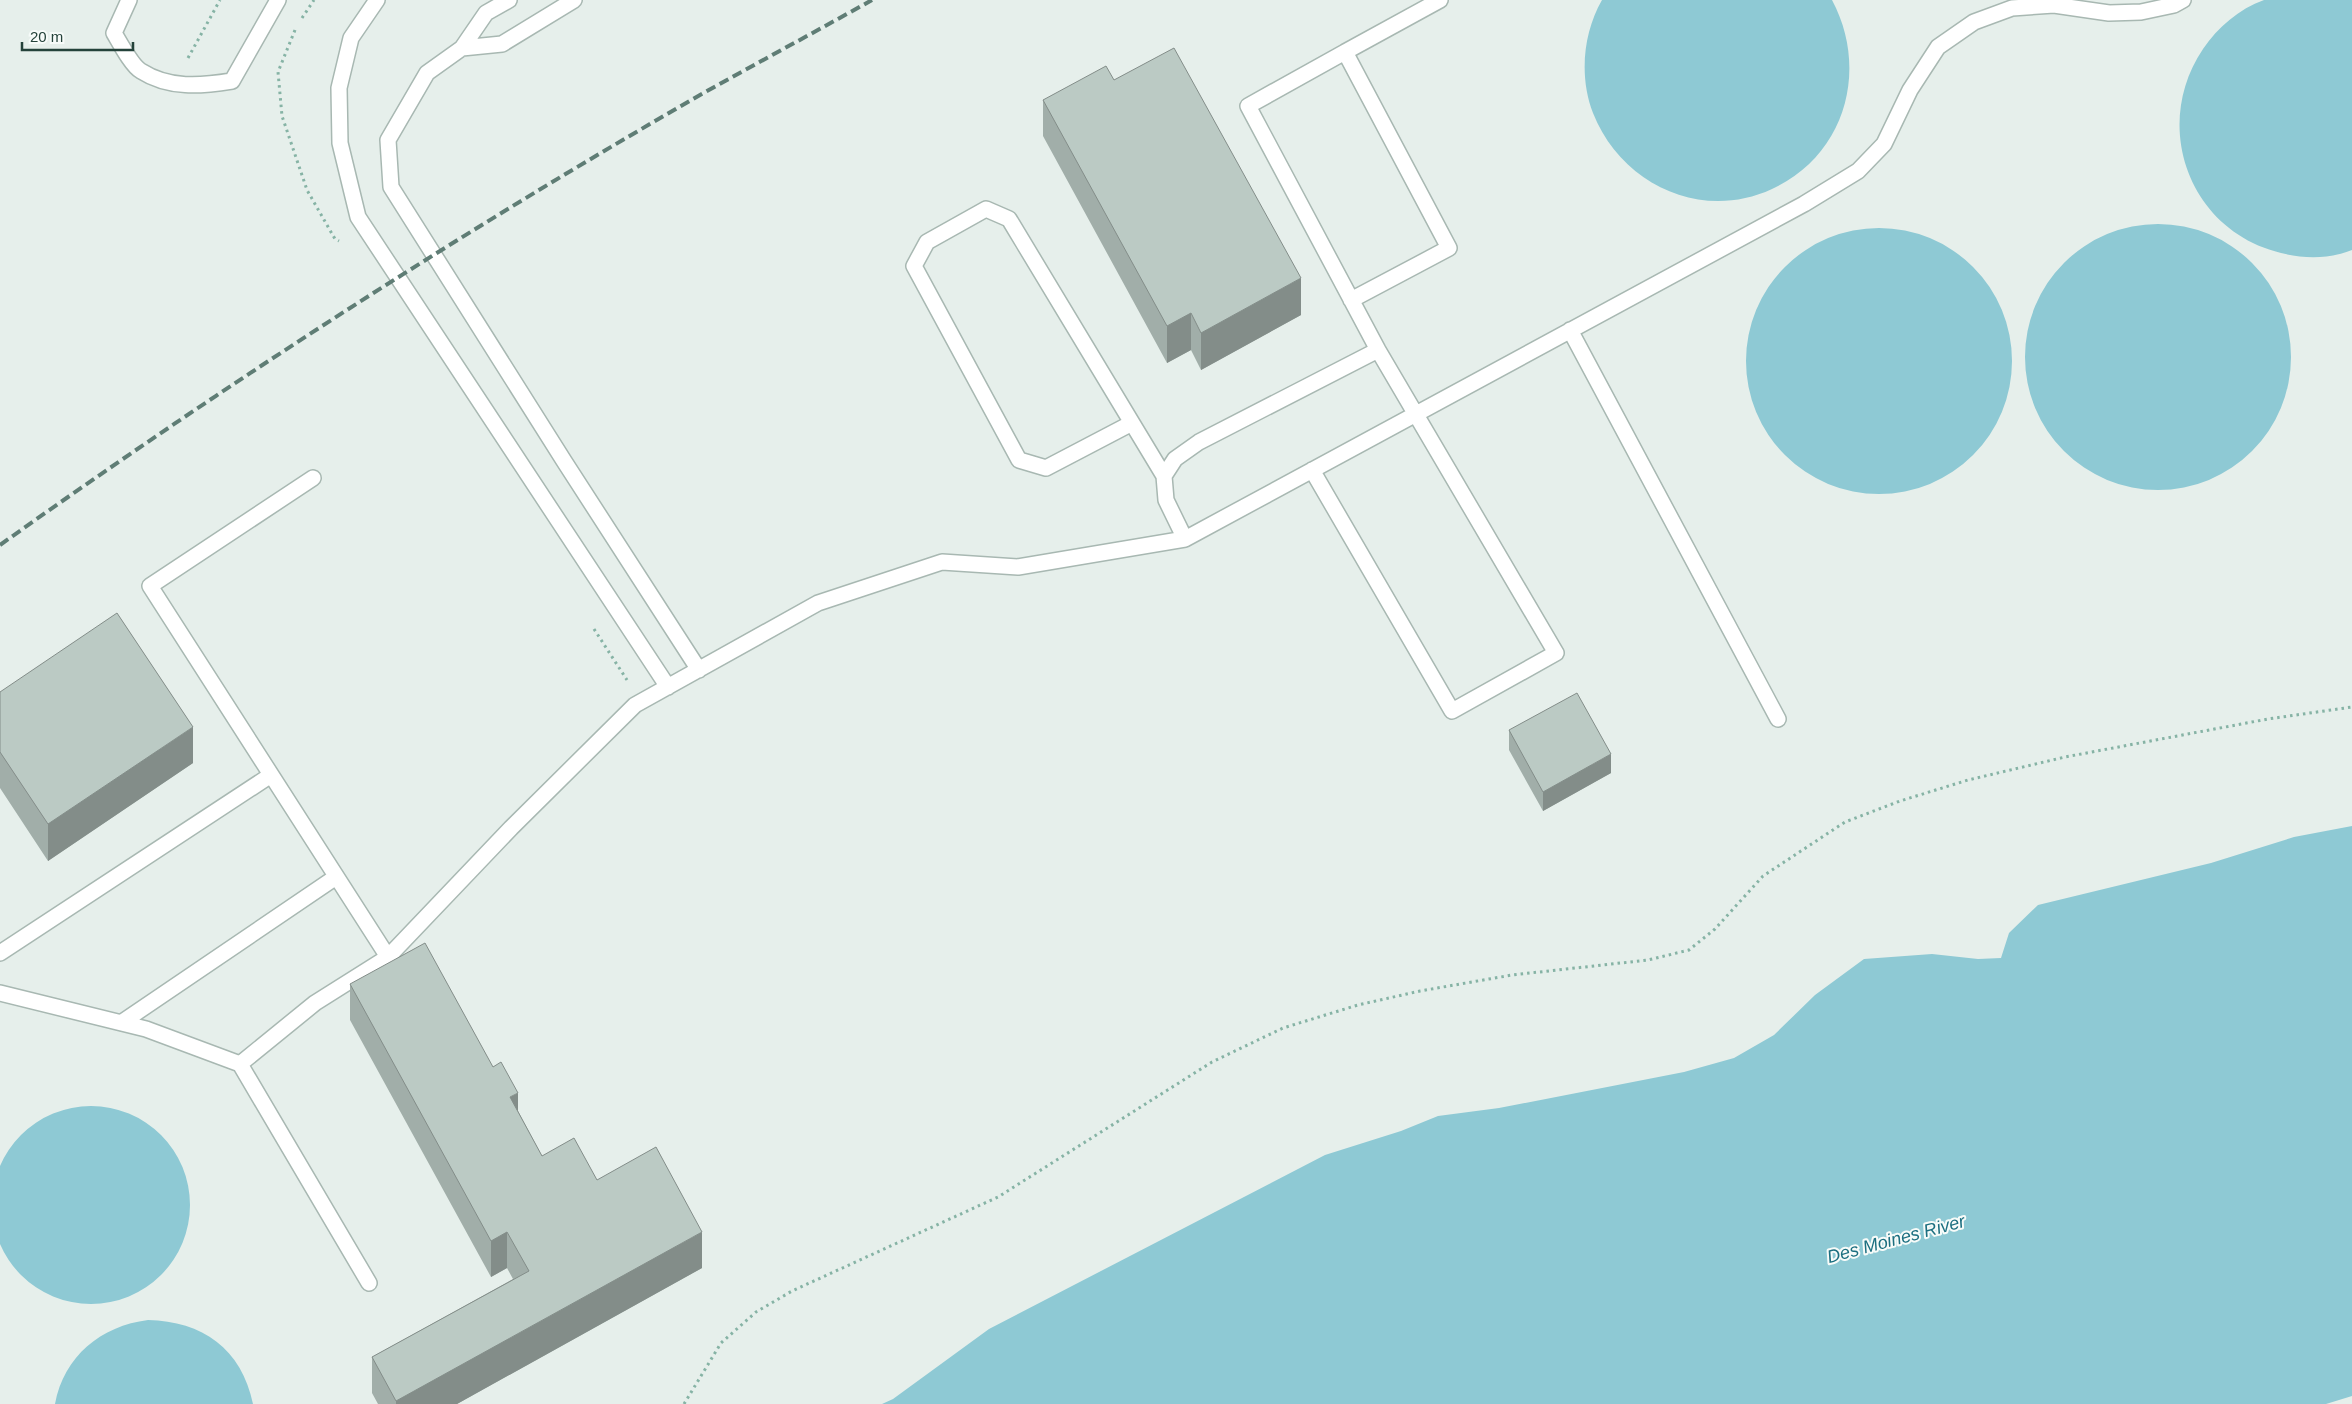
<svg xmlns="http://www.w3.org/2000/svg" width="2352" height="1404" viewBox="0 0 2352 1404" font-family="Helvetica,sans-serif">
  <style>
    .water { fill: #8ec9d4 }
    .lines { fill: none; stroke-linecap: round; stroke-linejoin: round }
    .minor-casing { stroke: #a8b8b2; stroke-width: 18 }
    .path { stroke: #86b3a5; stroke-width: 3; stroke-dasharray: 2.5 4; stroke-linecap: butt }
    .minor { stroke: #fff; stroke-width: 15 }
    .rail { stroke: #5f7d75; stroke-width: 4; stroke-dasharray: 10 5; stroke-linecap: butt }
    .wall { fill: #a1aea9 }
    .shaded-wall { fill: #838d89 }
    .building { fill: #bbcac4; stroke: #838d89 }
    .labels { text-anchor: middle; dominant-baseline: central; stroke-width: 4; stroke-linejoin: round; paint-order: stroke }
    .water-label { font-size: 18px; font-style: italic; fill: #1c6f80; stroke: #f7fbf9 }
  </style>
  <rect width="100%" height="100%" fill="#e6efeb"/>
  <path class="water" d="M1602,0h230c37,69 14,155 -60,189 -71,33 -151,-5 -179,-76 -14,-36 -10,-80 9,-113z
    M2264,0h88v250c-23,9 -47,9 -71,3 -92,-22 -130,-127 -78,-204 15,-22 36,-40 61,-49z
    M2025 357a133 133 0 1 1 266 0a133 133 0 1 1-266 0Z
    M1746 361a133 133 0 1 1 266 0a133 133 0 1 1-266 0Z
    M2352,826v570l-26,8h-1444l11,-5 96,-70 336,-174 76,-24 37,-15 61,-8 185,-36 50,-14 40,-23 41,-40 49,-36 68,-5 46,5 23,-1 8,-25 29,-28 173,-42 83,-26z
    M-8 1205a99 99 0 1 1 198 0a99 99 0 1 1-198 0Z
    M148,1320c54,1 94,29 105,84h-198c9,-48 46,-78 93,-84z"/>
  <g class="lines">
    <defs>
      <path id="minor" d="M129,0l-15,33c6,10 18,33 27,38 28,18 60,15 91,10l46,-81
        M377,0l-26,38 -12,50 1,55 18,74 310,470
        M574,0l-72,44 -40,4 -35,25 -39,67 3,47 173,274 135,209
        M462,48l24,-35 23,-13
        M1345,52l95,-52
        M1570,330l208,389
        M1132,423l-86,45 -27,-8 -105,-194 13,-24 59,-33 23,10 155,257
        M1312,470l140,241 104,-58 -178,-303 -130,-244 97,-54 104,196 -98,52
        M313,478l-163,108 238,371
        M1185,539l-19,-39 -2,-24 11,-17 24,-17 179,-92
        M0,953l271,-178
        M0,993l146,36 94,35 129,219
        M121,1023l215,-146
        M240,1064l75,-61 73,-46 123,-129 124,-123 183,-102 124,-41 76,5 167,-28 619,-335 54,-33 26,-27 26,-54 28,-43 36,-25 38,-14 42,-3 55,8 32,-1 33,-7 9,-5"/>
    </defs>
    <use href="#minor" class="minor-casing"/>
    <path class="path" d="M302,18l12,-18
      M295,30l-17,42 4,44 25,74 28,49 4,2
      M188,58l32,-58
      M594,629l33,51
      M684,1404l37,-61 35,-31 36,-21 206,-94 214,-135 71,-34 75,-23 62,-14 92,-16 136,-15 41,-10 26,-21 48,-53 82,-54 55,-21 68,-21 97,-23 203,-38 84,-12"/>
    <use href="#minor" class="minor"/>
    <path class="rail" d="M0,545c226,-161 460,-312 700,-450 57,-32 115,-63 172,-95"/>
  </g>
  <path class="wall" d="M1114,80l187,235 -100,55 -10,-20 -24,13 -124,-227v-36z
    M0,692l193,71 -145,98 -48,-73z
    M1509,730l102,43 -68,38 -34,-61z
    M350,984l168,127 24,45 55,24 105,88 -245,136h-79l-6,-11v-36l141,-78 -6,-11 -16,9 -141,-257z"/>
  <path class="shaded-wall" d="M1301,278v37l-100,55v-37z
    M1191,313v37l-24,13v-37z
    M193,727v36l-145,98v-37z
    M1611,754v19l-68,38v-19z
    M518,1093v36l-8,-32z
    M507,1232v36l-16,9v-36z
    M702,1232v36l-245,136h-61v-3z"/>
  <path class="building" d="M1174,48l127,230 -100,55 -10,-20 -24,13 -124,-226 63,-34 8,14z
    M117,613l76,114 -145,97 -48,-72v-60z
    M1577,693l34,61 -68,38 -34,-62z
    M425,943l68,124 8,-5 17,31 -8,4 32,59 32,-18 23,42 59,-33 46,85 -306,169 -24,-44 157,-86 -22,-39 -16,9 -141,-257z"/>
  <g class="labels">
    <g class="water-label">
      <text transform="translate(1896 1239) rotate(-15)">Des Moines River</text>
    </g>
  </g>
  <path d="M22 42v8h111v-8" fill="none" stroke="#24423a" stroke-width="2.5"/>
  <text x="30" y="42" font-size="15" fill="#24423a" stroke="#f7fbf9" stroke-width="4" paint-order="stroke">20 m</text>
</svg>
